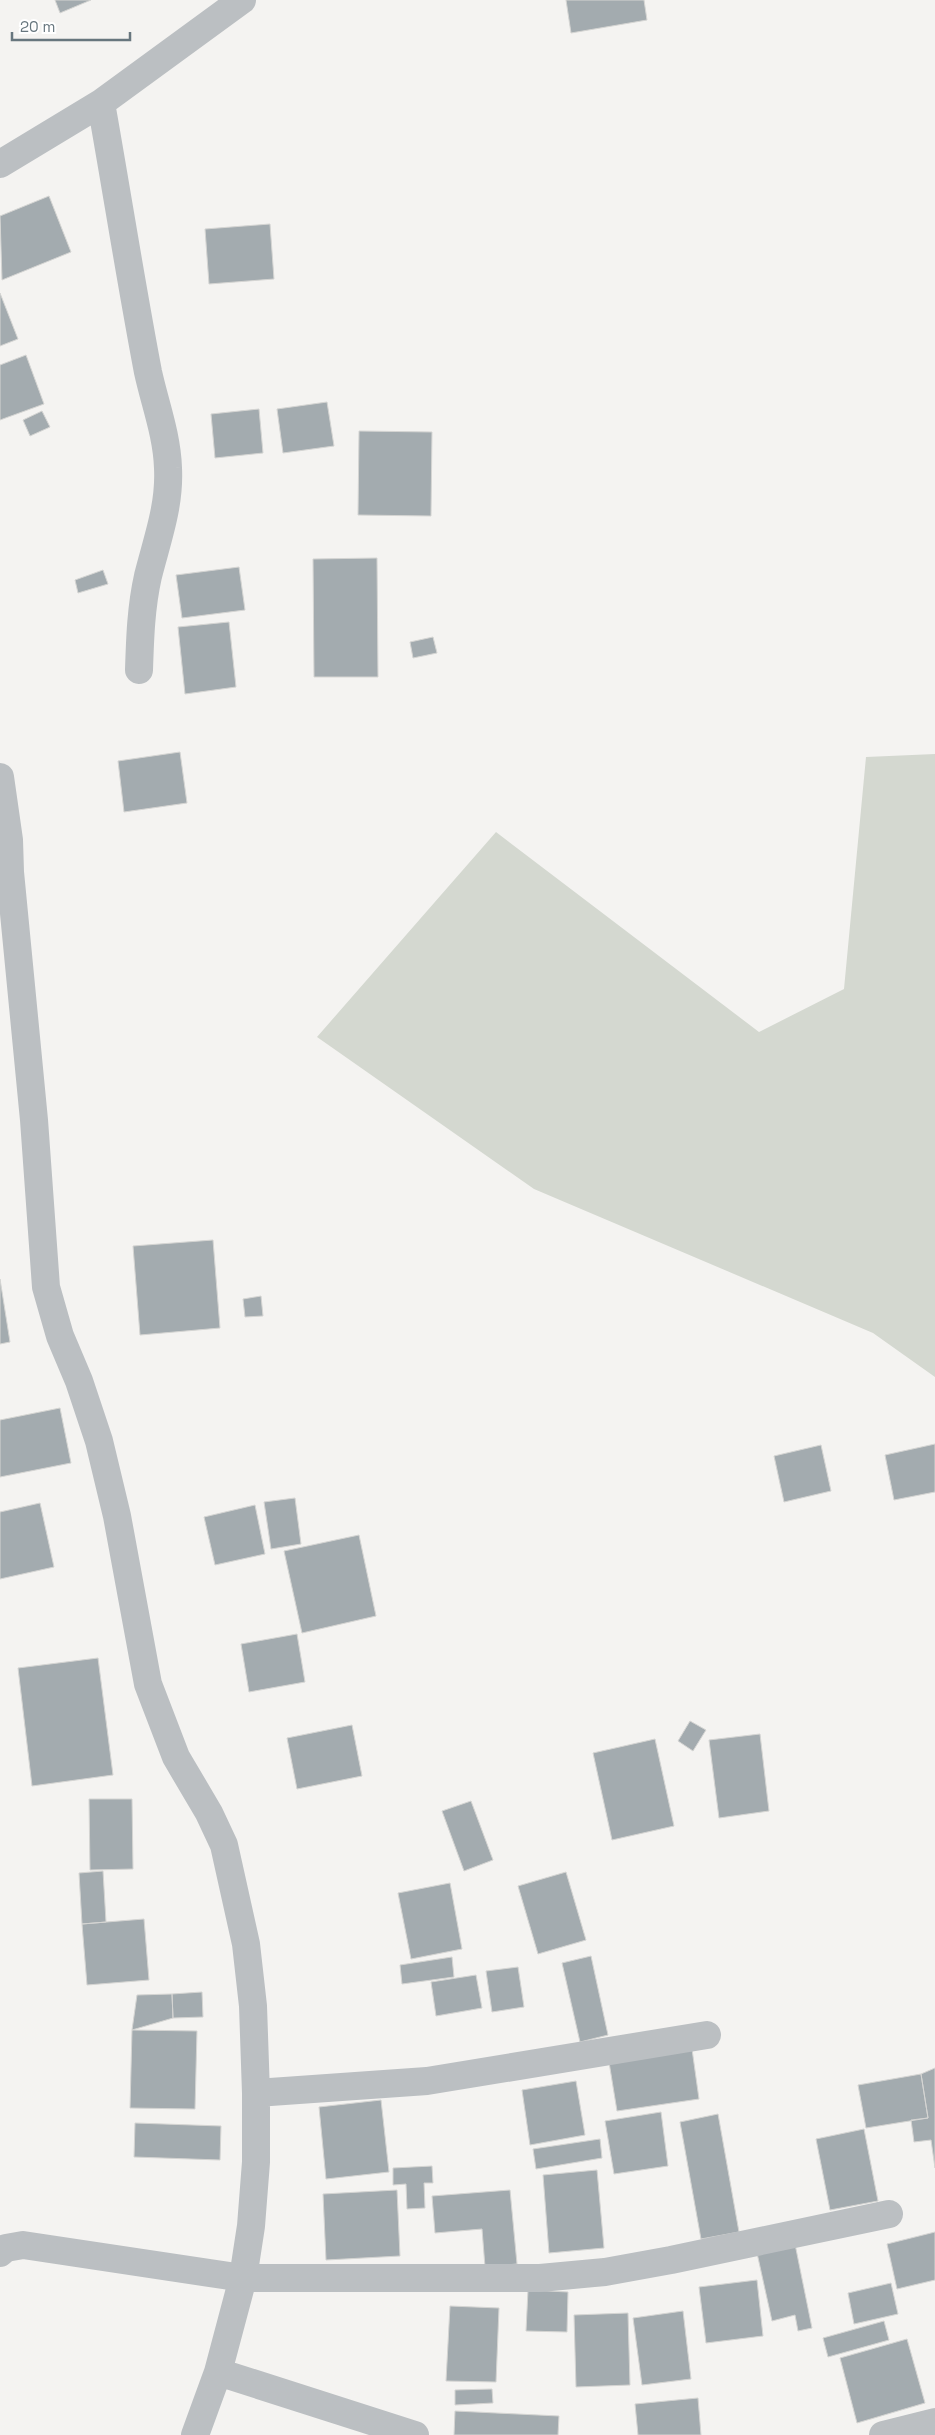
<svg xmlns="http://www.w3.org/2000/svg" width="935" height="2435" viewBox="0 0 935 2435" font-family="'Space Grotesk',sans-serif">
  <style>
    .green { fill: #d4d8d0 }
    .building { fill: #a3abaf; stroke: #d5d5d3 }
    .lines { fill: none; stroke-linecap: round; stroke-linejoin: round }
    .street { stroke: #bbbfc2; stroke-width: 28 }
  </style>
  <rect width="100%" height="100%" fill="#f4f3f1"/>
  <path class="green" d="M935,754v623l-62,-44 -339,-144 -217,-152 179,-205 263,200 85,-43 22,-232z"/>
  <path class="building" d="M55,0h36l-31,13z
    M566,0h78l3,20 -76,13z
    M49,196l22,56 -69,28 -2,-64z
    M270,224l4,55 -65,5 -4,-55z
    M0,293l18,46 -18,7z
    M26,355l18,49 -44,16v-55z
    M327,402l7,44 -51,7 -6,-44z
    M259,409l4,44 -48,5 -4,-44z
    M42,411l8,16 -20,9 -7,-16z
    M359,431l73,1 -1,84 -73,-1z
    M377,558l1,119h-64l-1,-118z
    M239,567l6,43 -63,8 -6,-43z
    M103,570l5,14 -30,9 -3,-13z
    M229,622l7,65 -51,7 -7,-67z
    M433,637l4,16 -24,5 -3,-16z
    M180,752l7,51 -63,9 -6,-51z
    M213,1240l7,88 -80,7 -7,-89z
    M0,1279l10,63 -10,2z
    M261,1296l2,20 -18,1 -2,-18z
    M60,1408l11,55 -71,14v-57z
    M935,1444v48l-41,8 -9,-45z
    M821,1445l10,46 -47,11 -10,-46z
    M295,1498l6,46 -30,5 -7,-47z
    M40,1503l14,64 -54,12v-67z
    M255,1505l10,49 -50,11 -11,-48z
    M359,1535l17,81 -74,17 -18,-82z
    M297,1634l8,48 -56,10 -8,-48z
    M98,1658l15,117 -81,11 -14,-118z
    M690,1721l16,9 -13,21 -15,-10z
    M352,1725l10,51 -65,13 -10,-51z
    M760,1734l9,77 -50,7 -10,-78z
    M655,1739l19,87 -62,14 -19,-87z
    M89,1799h43l1,70 -43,1z
    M471,1801l22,59 -29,11 -22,-60z
    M103,1871l3,51 -24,2 -3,-51z
    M566,1872l20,68 -48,14 -20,-68z
    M450,1883l12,66 -51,10 -13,-66z
    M144,1919l5,61 -62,5 -5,-61z
    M591,1956l17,79 -28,7 -18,-79z
    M452,1957l2,20 -52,7 -2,-19z
    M518,1967l6,40 -32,5 -6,-41z
    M476,1975l6,33 -46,8 -5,-34z
    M202,1992l1,25 -30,1 -1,-24z
    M172,1994l1,24 -41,12 5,-35z
    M132,2030l65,1 -2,78 -65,-1z
    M692,2049l7,50 -82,12 -8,-49z
    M935,2068v100l-4,-28 -17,2 -3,-22 17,-2 -7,-44z
    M921,2074l7,44 -62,10 -8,-43z
    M576,2081l9,54 -55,10 -8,-55z
    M381,2100l8,72 -63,7 -7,-72z
    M661,2112l7,54 -54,8 -9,-53z
    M718,2114l21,118 -38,7 -21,-117z
    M135,2123l86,3 -1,34 -86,-3z
    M864,2129l14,72 -48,9 -14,-71z
    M600,2139l2,19 -66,11 -3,-20z
    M432,2166l1,17h-9l1,25 -18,1 -1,-25 -13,1v-17z
    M597,2170l7,78 -55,5 -6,-78z
    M397,2190l3,66 -74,4 -3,-66z
    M510,2190l7,74 -32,3 -3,-38 -47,4 -3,-37z
    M935,2232v48l-38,9 -10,-45z
    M795,2244l17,84 -14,3 -3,-16 -23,6 -15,-68z
    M757,2280l6,56 -57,7 -7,-56z
    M891,2283l7,31 -44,10 -6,-31z
    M528,2290l40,2 -1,40 -41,-1z
    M450,2306l49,2 -3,74 -50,-1z
    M683,2311l8,68 -49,6 -9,-67z
    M628,2313l2,72 -54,2 -2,-72z
    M884,2321l5,19 -61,17 -5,-19z
    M907,2339l18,64 -68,20 -17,-65z
    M492,2389l1,14 -38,2v-15z
    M698,2398l3,37h-63l-3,-31z
    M455,2411l104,5 -1,19h-104z"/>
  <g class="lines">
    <path class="street" d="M101,103c16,90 30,180 47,269 7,32 19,63 20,96 2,38 -11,72 -20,108 -7,31 -8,62 -9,94
      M0,164l101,-61 141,-103
      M0,777l9,63 1,32 24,248 12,167 14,49 19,45 20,60 18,75 31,168 28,73 33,56 15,32 22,99 7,62 3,87v69l-5,64 -8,52 -25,94 -23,63
      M256,2093l171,-12 280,-46
      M0,2253l6,-5 17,-3 220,33h297l65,-6 66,-12 218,-46
      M218,2372l197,63
      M883,2435l52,-13"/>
  </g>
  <path d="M12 32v8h118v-8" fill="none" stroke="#67767e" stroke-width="2.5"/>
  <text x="20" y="32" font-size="15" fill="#67767e" stroke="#ffffff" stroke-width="4" paint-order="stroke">20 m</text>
</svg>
